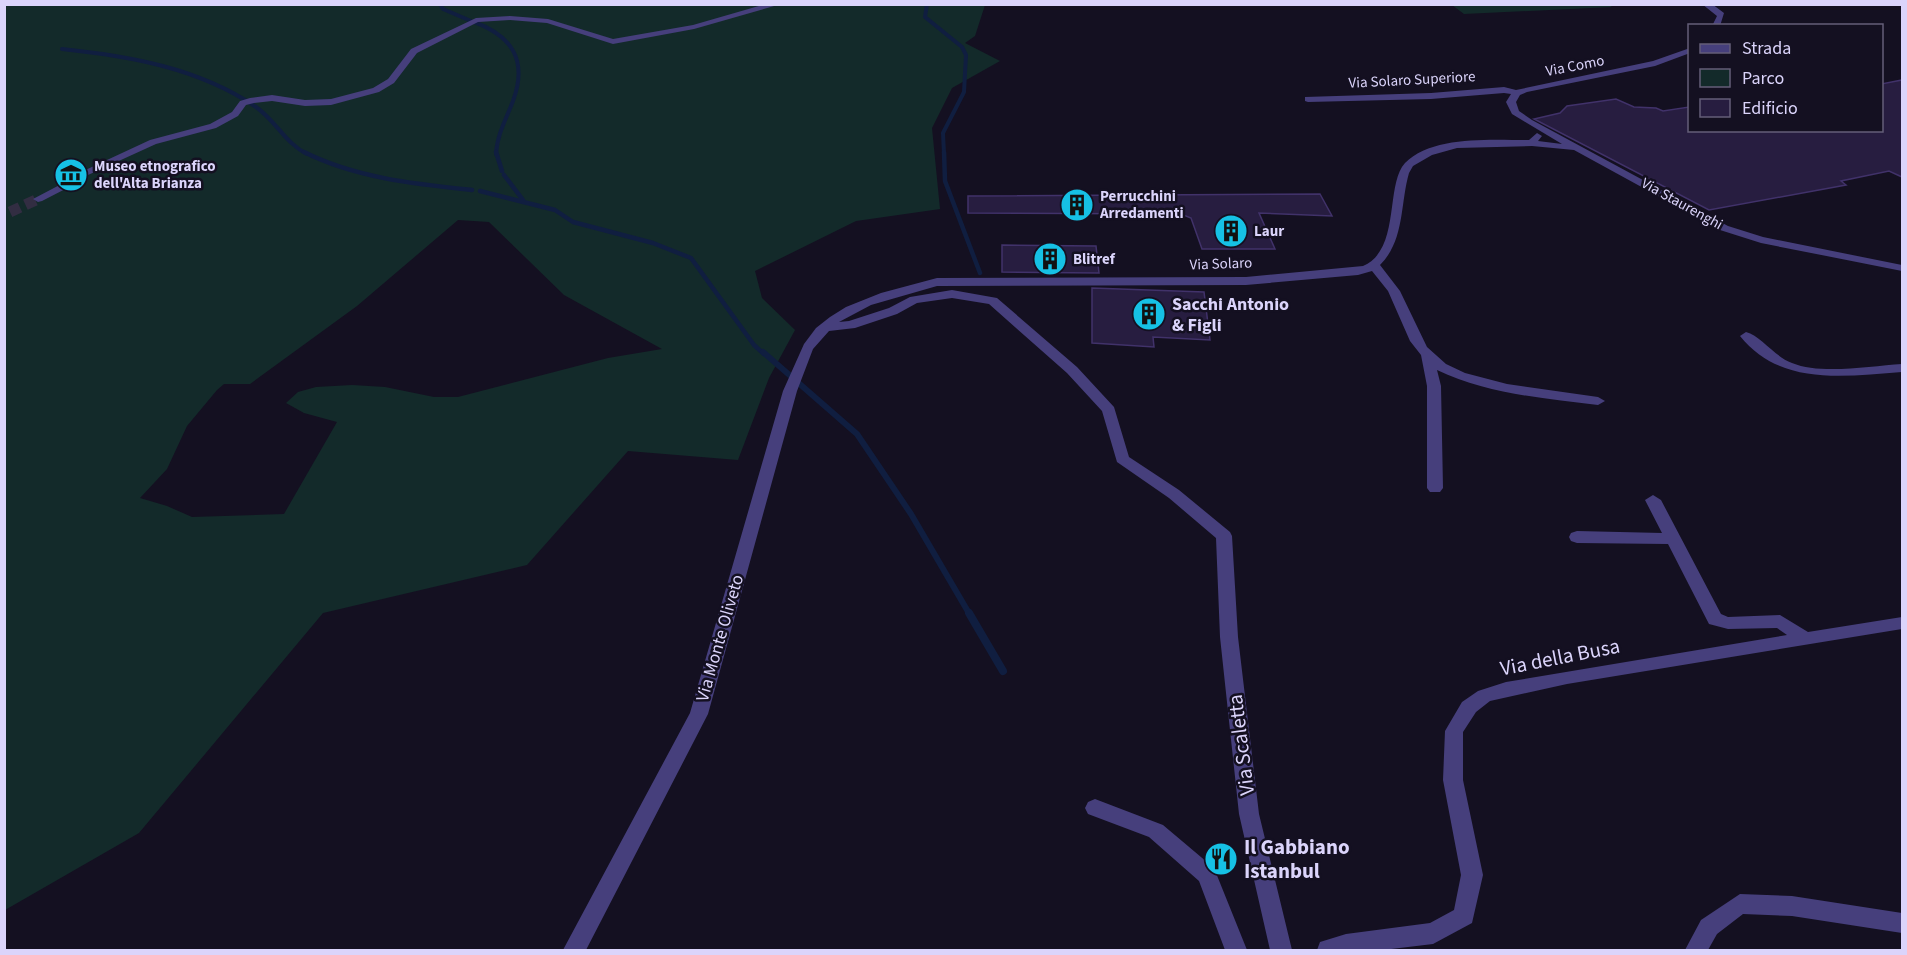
<svg xmlns="http://www.w3.org/2000/svg" width="1907" height="955" viewBox="0 0 1907 955" font-family="'Source Sans 3',sans-serif">
  <style>
    .green { fill: #132a2a; fill-rule: evenodd }
    .lines { fill: none; stroke-linecap: round; stroke-linejoin: round }
    .stream-far3 { stroke: #101e40; stroke-width: 4 }
    .stream-far2 { stroke: #101e40; stroke-width: 4.5 }
    .stream-far1 { stroke: #101e40; stroke-width: 6 }
    .stream { stroke: #101e40; stroke-width: 8 }
    .building { fill: #271d40; stroke: #41326a; stroke-width: 1.5 }
    .street-tunnel { stroke: #322d42; stroke-width: 11; stroke-dasharray: 11 6; stroke-linecap: butt }
    .street { fill: #463f7c; fill-rule: evenodd }
    .labels { text-anchor: middle; dominant-baseline: central; stroke-width: 5; stroke-linejoin: round; paint-order: stroke }
    .far-street-label { font-size: 15px; fill: #dbd4fb; stroke: #141021 }
    .far-poi-label { font-size: 15px; font-weight: bold; fill: #dbd4fb; stroke: #141021; text-anchor: start }
    .poi-label { font-size: 18px; font-weight: bold; fill: #dbd4fb; stroke: #141021; text-anchor: start }
    .street-label { font-size: 18px; fill: #dbd4fb; stroke: #141021 }
    .near-street-label { font-size: 21px; fill: #dbd4fb; stroke: #141021 }
    .near-poi-label { font-size: 21px; font-weight: bold; fill: #dbd4fb; stroke: #141021; text-anchor: start }
  </style>
  <rect width="100%" height="100%" fill="#141021"/>
  <path class="green" d="M1608,4l4,3 -148,7 -12,-9z
    M5,5h980l-10,31 -10,7 35,18 -48,27 -20,40 8,81 -84,12 -101,50 7,27 33,32 -26,48 -31,82 -110,-9 -101,114 -204,48 -184,220 -134,77zM458,220l31,2 75,73 98,54 -54,9 -150,39h-24l-49,-10 -33,-2 -36,2 -18,5 -12,11 18,10 33,9 -53,92 -92,3 -25,-11 -27,-8 27,-29 20,-43 30,-36 7,-6h26l107,-78z"/>
  <g class="lines">
    <path class="stream-far3" d="M440,4l3,5 28,12
      M927,4l-2,13 37,30 4,8 -2,37 -21,41 1,21
      M474,22c38,14 54,38 39,79 -7,18 -16,34 -17,53
      M62,49c67,7 137,19 194,58 20,14 29,36 51,47"/>
    <path class="stream-far2" d="M304,152c52,26 111,32 168,38
      M496,152l6,19
      M944,152l1,29 35,92
      M504,175l19,25
      M480,191l75,19 18,12 80,21 38,15 63,87 10,9"/>
    <path class="stream-far1" d="M763,352l94,82 54,80 59,101"/>
    <path class="stream" d="M969,613l34,58"/>
  </g>
  <path class="building" d="M1902,80v97l-13,-6 -48,10 5,4 -137,25 -175,-91 26,-6 7,-7 49,-7 18,8 22,1 7,3 26,-4v23h192v-46z
    M1320,194l12,22 -73,-3 16,36h-73l-11,-31 -10,-4 -213,-1v-17z
    M1002,245l94,1 3,27 -97,-1z
    M1092,288l112,4 6,48 -57,-3 1,10 -62,-4z"/>
  <g class="lines">
    <path class="street-tunnel" d="M71,182l9,-8
      M10,212l28,-13"/>
    <path class="street" d="M766,4h15l-87,25 -81,15 -66,-21 -37,-3 -32,2 -61,31 -23,30 -15,9 -48,13 -26,1 -33,-5 -18,2 -8,2 -8,11 -22,12 -60,16 -68,31 -9,-2 71,-33 60,-16 22,-12 8,-11 10,-3 22,-3 33,5 26,-1 42,-11 15,-9 23,-30 65,-31 34,-2 38,3 65,20 80,-14z
      M1702,4h10l12,9 -4,13h-8l5,-10z
      M1690,48v5l-35,13 -128,26 -7,3 -4,7 3,9 13,9 196,106 35,11 139,28v6l-141,-28 -41,-13 -146,-80 -42,-4 -75,2 -25,7 -19,11 -4,7c-9,31 -4,67 -29,92l20,26 27,56 19,17 19,9 42,11 91,13 7,4 -7,4c-55,-7 -111,-11 -161,-35l4,16 2,102 -3,4h-10l-3,-4v-102l-6,-31 -11,-14 -22,-50 -16,-20 -14,4 -112,10 -309,1 -66,19 -32,17 10,-1 40,-13 21,-11 42,-7 45,8 80,69 37,40 15,50 50,33 51,42 2,4 6,101 21,177 33,136h-22l-31,-136 -19,-177 -4,-99 -47,-40 -52,-36 -15,-51 -35,-38 -78,-69 -37,-6 -35,5 -20,11 -42,14 -26,3 -16,18 -16,42 -89,323 -122,236h-23l127,-237 93,-322 21,-47 12,-16 14,-11 16,-10 35,-14 56,-15 309,-1 117,-11c38,-16 22,-82 42,-103 27,-28 88,-23 124,-23l8,-7 5,3 -4,5 24,3 -50,-30 -6,-12 5,-8 -7,-1 -73,6 -123,3 -3,-1v-4l126,-4 73,-6 12,3 137,-29z
      M71,179l5,3 -1,2 -33,17 -4,1 -5,-3z
      M1746,332c15,4 29,25 46,31 29,12 78,3 110,1v8c-57,4 -121,15 -162,-36z
      M1653,495l8,5 60,114 7,3 52,-2 28,17 94,-15v12l-335,55 -77,17 -14,11 -13,20v48l20,95 -11,48 -39,21 -50,6h-66l3,-8 26,-8 84,-11 24,-13 7,-35 -18,-95 2,-49 17,-29 16,-11 28,-9 281,-47 -10,-7 -49,1 -19,-5 -41,-80 -91,-1 -6,-2 -2,-4 2,-4 6,-2 85,2 -17,-33z
      M1095,799l68,26 51,43 33,82h-22l-26,-69 -50,-44 -61,-23 -3,-6 3,-6z
      M1740,894l52,2 110,17v20l-110,-17 -49,-2 -26,20 -9,16h-23l16,-30z"/>
  </g>
  <defs>
    <symbol id="museum-disc" viewBox="-11 -11 22 22"><circle r="9.5" fill="#16c1e5" stroke="#141021"/><path d="M0-6L6-3V-2H-6V-3ZM-5-1h2V3h-2ZM-1-1h2V3h-2ZM3-1h2V3H3ZM-6 4H6V6H-6Z" fill="#111"/></symbol>
    <symbol id="building-disc" viewBox="-11 -11 22 22"><circle r="9.5" fill="#16c1e5" stroke="#141021"/><path d="M-4-6H4V6H1V3H-1V6H-4ZM-2.5-4.3h1.7v1.8h-1.7ZM.8-4.3h1.7v1.8H.8ZM-2.5-1h1.7V.8h-1.7ZM.8-1h1.7V.8H.8Z" fill="#111"/></symbol>
    <symbol id="restaurant-disc" viewBox="-11 -11 22 22"><circle r="9.5" fill="#16c1e5" stroke="#141021"/><path d="M-5-6h1v4h1v-4h1v4h1v-4h1v5L-1.5 .5V6h-2V.5L-5-1ZM5-6V6H3V1.5H1.5Q1.5-4 5-6Z" fill="#111"/></symbol>
  </defs>
  <g fill-rule="evenodd">
    <use href="#museum-disc" x="52" y="156" width="38" height="38"/>
    <use href="#building-disc" x="1058" y="186" width="38" height="38"/>
    <use href="#building-disc" x="1212" y="212" width="38" height="38"/>
    <use href="#building-disc" x="1031" y="240" width="38" height="38"/>
    <use href="#building-disc" x="1130" y="295" width="38" height="38"/>
    <use href="#restaurant-disc" x="1202" y="840" width="38" height="38"/>
  </g>
  <g class="labels">
    <g class="far-street-label">
      <text transform="translate(1575 66) rotate(-11)">Via Como</text>
      <text transform="translate(1412 80) rotate(-3)">Via Solaro Superiore</text>
      <text transform="translate(1682 204) rotate(29)">Via Staurenghi</text>
      <text transform="translate(1221 264) rotate(-2)">Via Solaro</text>
    </g>
    <g class="far-poi-label">
      <text x="94" y="166">Museo etnografico<tspan x="94" dy="17">dell'Alta Brianza</tspan></text>
      <text x="1100" y="196">Perrucchini<tspan x="1100" dy="17">Arredamenti</tspan></text>
      <text x="1254" y="231">Laur</text>
      <text x="1073" y="259">Blitref</text>
    </g>
    <g class="poi-label">
      <text x="1172" y="304">Sacchi Antonio<tspan x="1172" dy="21">&amp; Figli</tspan></text>
    </g>
    <g class="street-label">
      <text transform="translate(720 638) rotate(-74)">Via Monte Oliveto</text>
    </g>
    <g class="near-street-label">
      <text transform="translate(1560 657) rotate(-11)">Via della Busa</text>
      <text transform="translate(1241 745) rotate(-97)">Via Scaletta</text>
    </g>
    <g class="near-poi-label">
      <text x="1244" y="847">Il Gabbiano<tspan x="1244" dy="24">Istanbul</tspan></text>
    </g>
  </g>
  <rect width="1907" height="955" fill="none" stroke="#dbd4fb" stroke-width="12"/>
  <rect x="1688" y="24" width="195" height="108" fill="#141021" stroke="#645e78" stroke-width="1.5"/>
  <rect x="1700" y="44" width="30" height="9" fill="#463f7c" stroke="#645e78" stroke-width="1.5"/>
  <text x="1742" y="54" font-size="18" fill="#dbd4fb">Strada</text>
  <rect x="1700" y="69" width="30" height="18" fill="#132a2a" stroke="#645e78" stroke-width="1.5"/>
  <text x="1742" y="84" font-size="18" fill="#dbd4fb">Parco</text>
  <rect x="1700" y="99" width="30" height="18" fill="#271d40" stroke="#645e78" stroke-width="1.5"/>
  <text x="1742" y="114" font-size="18" fill="#dbd4fb">Edificio</text>
</svg>
